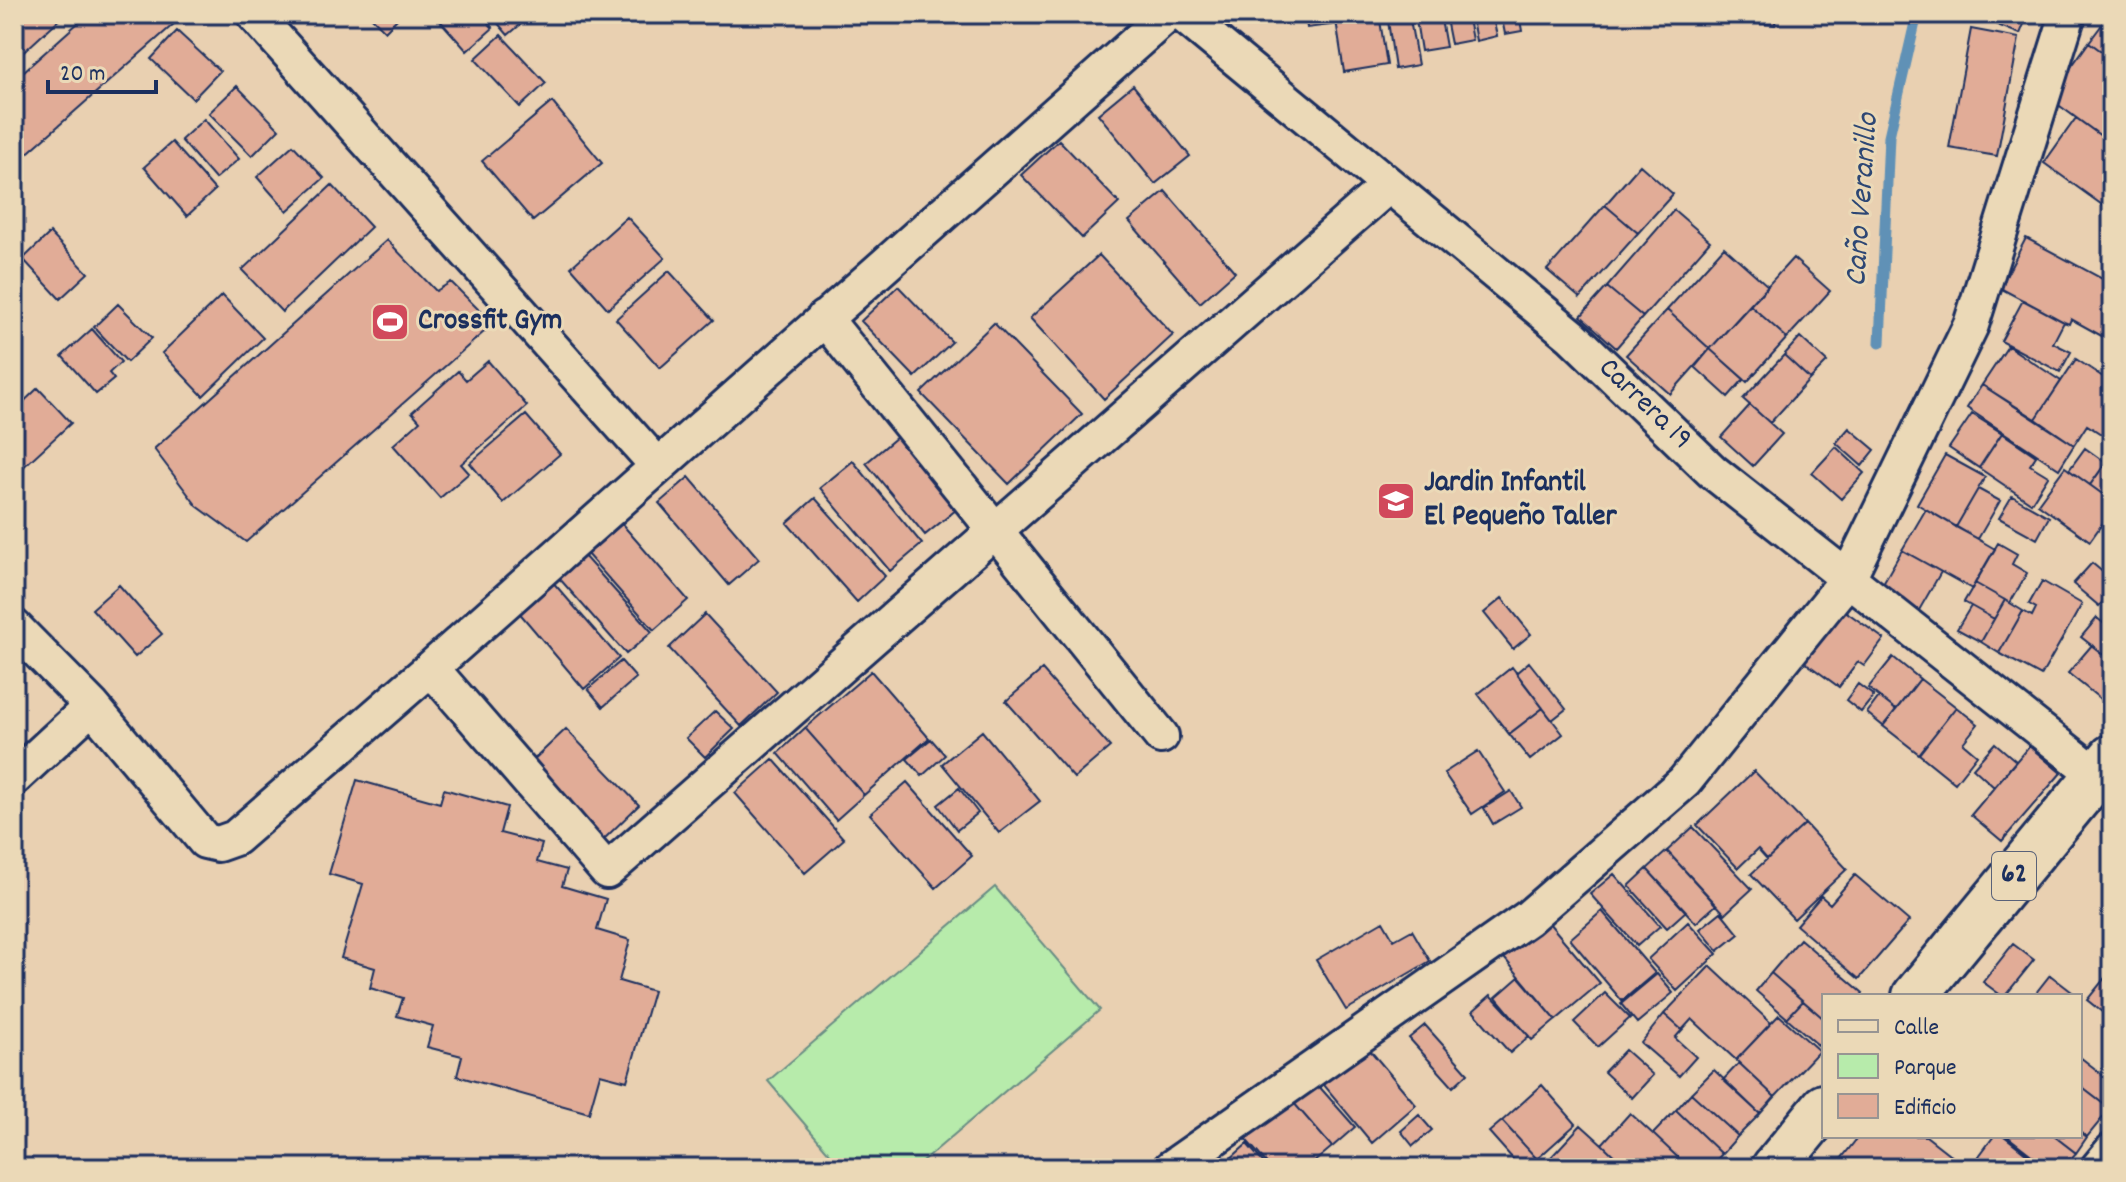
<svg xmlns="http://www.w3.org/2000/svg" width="2126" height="1182" viewBox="0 0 2126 1182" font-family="Dekko,sans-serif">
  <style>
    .green { fill: #b7ebab; stroke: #698d84; stroke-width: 2 }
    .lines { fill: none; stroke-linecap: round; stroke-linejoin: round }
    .stream { stroke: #6191b6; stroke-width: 11 }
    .building { fill: #e1ac97; stroke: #1b2f5e; stroke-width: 2 }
    .minor-casing { stroke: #1b2f5e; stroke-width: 40 }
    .primary-casing { stroke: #1b2f5e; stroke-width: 50 }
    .minor { stroke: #ebd9b7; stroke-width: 34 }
    .primary { stroke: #ebd9b7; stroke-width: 44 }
    .labels { text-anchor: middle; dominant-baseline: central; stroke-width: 6; stroke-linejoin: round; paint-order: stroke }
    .shield { fill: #ebd9b7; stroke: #596279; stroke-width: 2 }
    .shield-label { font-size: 28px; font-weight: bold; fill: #1b2f5e }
    .poi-label { font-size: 30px; font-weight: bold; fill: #1b2f5e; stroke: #ebd9b7; text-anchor: start }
    .street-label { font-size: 30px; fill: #1b2f5e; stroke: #ebd9b7 }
    .water-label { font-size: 32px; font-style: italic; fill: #2d4774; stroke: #ebd9b7 }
  </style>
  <rect width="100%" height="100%" fill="#e9d0b1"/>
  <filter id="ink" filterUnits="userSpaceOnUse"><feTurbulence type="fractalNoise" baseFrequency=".0125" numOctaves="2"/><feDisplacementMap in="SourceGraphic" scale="16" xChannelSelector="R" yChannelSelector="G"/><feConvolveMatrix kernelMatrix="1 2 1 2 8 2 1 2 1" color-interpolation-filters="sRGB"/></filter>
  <g filter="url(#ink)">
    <path class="green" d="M995,887l105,123 -185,158h-73l-74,-87z"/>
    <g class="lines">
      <path class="stream" d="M1880,343l9,-207 28,-122"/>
    </g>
    <path class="building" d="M14,14h51l-51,47z
      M88,14h77l10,9 -161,142v-85z
      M368,14h34l-17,17z
      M434,14h46l13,14 -26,23z
      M490,14h43l-25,21z
      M1305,14h24l2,11 -24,3z
      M1335,14h44l8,51 -43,7z
      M1387,14h22l9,51 -23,4z
      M1415,14h25l6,33 -25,4z
      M1445,14h22l5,26 -21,4z
      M1471,14h21l5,22 -21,5z
      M1501,14h18l3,17 -17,3z
      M1756,14h20l-1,11 -20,-2z
      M1978,14h50l-8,20 -43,-17z
      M2110,14h2v45l-23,-17z
      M1971,29l48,9 -22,118 -48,-8z
      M177,31l43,40 -27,28 -42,-40z
      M501,35l45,48 -26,24 -45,-48z
      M2089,42l23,17v85l-63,-46z
      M1133,85l57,71 -35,28 -57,-70z
      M237,86l42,43 -27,27 -43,-43z
      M552,102l50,61 -69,58 -51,-60z
      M2076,118l36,26v68l-68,-49z
      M204,119l35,40 -24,20 -34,-39z
      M1059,140l60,63 -37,35 -61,-63z
      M172,142l43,48 -28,26 -43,-49z
      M293,145l31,33 -37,33 -30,-34z
      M1640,165l33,29 -35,39 -33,-28z
      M332,185l39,42 -89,85 -40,-42z
      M1165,191l70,81 -35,31 -71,-82z
      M1605,205l33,28 -58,65 -33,-28z
      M1674,210l36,31 -67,76 -36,-30z
      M627,217l38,41 -57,51 -37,-42z
      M50,233l38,40 -28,26 -37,-40z
      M2026,238l86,46v50l-3,6 -38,-21 -2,5 -5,-2 -64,-34z
      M387,240l49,51 15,-9 42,42 -247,218 -49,-36 -43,-57z
      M1724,247l44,39 -58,63 -43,-39z
      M1099,255l74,80 -69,64 -74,-81z
      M1793,258l37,33 -43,47 -37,-33z
      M669,271l45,49 -54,48 -44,-49z
      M898,286l54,56 -37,35 -54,-56z
      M1607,287l36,30 -27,31 -35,-32z
      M222,295l41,43 -60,58 -41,-43z
      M2023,300l41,22 -11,21 18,9 -11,20 -59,-31z
      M118,304l34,34 -25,24 -33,-35z
      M1750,305l37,33 -40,44 -37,-33z
      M1667,310l43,39 -40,45 -44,-39z
      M994,323l88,91 -73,70 -88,-91z
      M92,329l29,33 -12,11 5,6 -18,15 -34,-38z
      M1800,337l27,25 -17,17 -26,-24z
      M2008,346l53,35 -25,38 -54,-34z
      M1710,349l34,30 -16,18 -33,-30z
      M1784,355l26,24 -40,44 -27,-24z
      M2076,359l36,24v58l-25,-16 -13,20 -38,-26z
      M488,361l39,45 -66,58 8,9 -29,25 -47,-53 27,-24 -8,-9 46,-41 8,9z
      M1982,385l92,60 -15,24 -92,-61z
      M38,388l33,35 -53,49 -4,-3v-58z
      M1750,405l32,29 -29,32 -32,-29z
      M1972,414l30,19 -23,35 -30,-20z
      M526,415l34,39 -57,49 -33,-40z
      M1849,428l26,22 -13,16 -26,-23z
      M2002,433l34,23 -6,9 18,11 -17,27 -52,-35z
      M897,437l60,72 -32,26 -59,-72z
      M1836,447l28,26 -23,26 -29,-26z
      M2085,448l21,15 -16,22 -21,-15z
      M2112,454v47l-22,-16z
      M1945,455l40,22 -29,50 -39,-23z
      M853,461l69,83 -32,27 -70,-83z
      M2065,467l47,34v9l-22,31 -52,-37z
      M689,477l70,82 -30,26 -70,-82z
      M1978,489l22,12 -22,38 -22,-12z
      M2012,496l37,21 -12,22 -38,-21z
      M815,498l70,78 -28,26 -70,-79z
      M1926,509l69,40 -23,40 -70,-39z
      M622,524l66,76 -34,30 -67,-76z
      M1998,543l19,11 -5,10 15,9 -17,30 -35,-20z
      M1902,550l39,22 -23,40 -39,-22z
      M584,556l68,76 -26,22 -67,-76z
      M2092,563l20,17v11l-13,15 -26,-22z
      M551,580l68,78 -35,31 -67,-79z
      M2042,581l40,23 -41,72 -42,-23 24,-42 9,5 4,-8 -7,-4z
      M1975,583l30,17 -11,19 -30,-17z
      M119,585l43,49 -27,23 -43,-48z
      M1502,598l29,36 -18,15 -29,-36z
      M2005,600l18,11 -24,42 -18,-11z
      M1971,606l23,13 -13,23 -24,-13z
      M1841,608l43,31 -20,27 -6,-4 -19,25 -37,-27z
      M705,614l72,78 -36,34 -72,-78z
      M2097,618l15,12v15l-8,10 -23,-18z
      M2092,645l20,17v41l-3,3 -41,-33z
      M1893,657l27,22 -24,31 -28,-22z
      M621,661l15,17 -33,29 -15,-18z
      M1529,662l37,47 -14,11 -36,-47z
      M1512,667l31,41 -34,26 -31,-40z
      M1042,670l68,77 -36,31 -68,-77z
      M871,671l58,67 -65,57 -59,-67z
      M1920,679l36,28 -37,47 -36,-28z
      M1858,684l16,12 -13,16 -15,-12z
      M1879,697l17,13 -13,16 -16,-13z
      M1956,707l22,17 -15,19 14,12 -22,28 -36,-29z
      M1543,708l20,26 -33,26 -21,-26z
      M715,711l19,18 -29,28 -19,-19z
      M805,728l59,67 -28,25 -58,-67z
      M566,729l73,76 -39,38 -73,-77z
      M982,731l58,70 -41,32 -57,-69z
      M931,739l14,16 -23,21 -15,-17z
      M1995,743l21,18 -22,26 -21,-19z
      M2029,746l32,27 -59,68 -31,-26z
      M1478,751l27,41 -33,22 -28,-41z
      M773,759l71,80 -39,34 -70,-80z
      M1754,771l51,53 -38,35 -9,-10 -20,19 -41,-43z
      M357,780l83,23 4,-14 63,18 -7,26 42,11 -5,18 30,8 -5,16 44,13 -9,31 33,10 -11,41 34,10 -26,90 -27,-7 -11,39 -132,-37 5,-20 -35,-9 6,-21 -36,-10 6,-18 -33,-10 5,-20 -34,-10 22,-74 -34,-10z
      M907,782l65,74 -36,32 -66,-74z
      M959,788l19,25 -21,17 -19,-25z
      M1511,791l10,16 -28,17 -9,-16z
      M1805,824l42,45 -53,50 -43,-45z
      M1693,827l59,62 -27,25 -58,-63z
      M1667,851l49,54 -20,18 -49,-54z
      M1647,869l39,42 -19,17 -38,-42z
      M1614,874l46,52 -23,20 -47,-52z
      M1855,875l54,46 -50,58 -63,-54 25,-29 9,8z
      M1602,911l53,62 -33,28 -52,-62z
      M1721,912l18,22 -21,17 -18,-22z
      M1543,916l57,67 -44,37 -56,-67z
      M1383,921l11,19 18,-10 18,31 -84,49 -30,-50z
      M1688,922l29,32 -40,37 -29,-32z
      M1800,939l63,54 -2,3h-37v23l-53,-46z
      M2013,944l21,16 -29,36h-3l-19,-14z
      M1710,966l61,57 -35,37 -44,-41 -10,11 -18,-16z
      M2112,969v51l-25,-20z
      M1771,973l32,28 -16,17 -31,-27z
      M1657,974l16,19 -36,30 -16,-19z
      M2050,975l26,20 -1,1h-37l-3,-2z
      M1519,977l37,43 -24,20 -36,-43z
      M1605,993l25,25 -32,29 -24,-25z
      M1491,995l38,41 -19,17 -37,-42z
      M1803,1001l21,18v19l-6,7 -31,-27z
      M1664,1014l18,16 -7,8 21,19 -17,19 -38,-33z
      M1779,1015l40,36 -44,46 -39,-37z
      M1425,1025l43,48 -15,14 -44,-49z
      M1364,1043l52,62 -44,38 -53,-64z
      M1625,1050l28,25 -21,23 -28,-26z
      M2080,1057l32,25v24l-2,3 -30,-23z
      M1739,1063l36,34 -15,17 -37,-34z
      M1714,1070l46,44 -22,22 -47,-43z
      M1309,1075l46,52 -23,20 -45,-52z
      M1542,1085l34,39 -39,35 -35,-38z
      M2080,1086l30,23 -23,28 -7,-5z
      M1691,1093l47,43 -16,18 -46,-44z
      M1287,1095l45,52 -25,21h-36l-30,-34z
      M1676,1110l46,44 -13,14h-20l-36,-34z
      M1630,1113l23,21 36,34h-62l-25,-24z
      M1419,1115l13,15 -19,16 -12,-15z
      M1502,1121l35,38 -11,9h-5l-32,-36z
      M1581,1125l21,19 25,24h-86z
      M2080,1132l7,5 -11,16 -22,-17h26z
      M1859,1136h67l41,32h-133z
      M1994,1136h10l41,32h-75z
      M2007,1136h47l22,17 -13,15h-15z
      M1247,1144l21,24h-48z"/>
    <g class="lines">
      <defs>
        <path id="minor" d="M254,14l403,451
          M1182,14l390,322 140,135 400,316
          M824,318l337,418
          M14,627l78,79 113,135 13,3 17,-6 196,-170 737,-654
          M431,668l176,203 782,-686
          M14,778l78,-72
          M1171,1168l357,-250 156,-136 163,-202 124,-255 97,-311
          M2098,1168l14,-17"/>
        <path id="primary" d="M1915,996l197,-239
          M1774,1168l50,-61"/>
      </defs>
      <use href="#minor" class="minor-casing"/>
      <use href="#primary" class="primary-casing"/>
      <use href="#minor" class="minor"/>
      <use href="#primary" class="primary"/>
    </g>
  </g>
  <defs>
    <symbol id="stadium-square" viewBox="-11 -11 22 22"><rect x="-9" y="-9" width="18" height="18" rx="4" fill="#d1495b" stroke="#ebd9b7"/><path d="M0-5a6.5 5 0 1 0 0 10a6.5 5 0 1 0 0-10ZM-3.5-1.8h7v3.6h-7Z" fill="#fff"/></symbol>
    <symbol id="school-square" viewBox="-11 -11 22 22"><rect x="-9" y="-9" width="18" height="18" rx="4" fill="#d1495b" stroke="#ebd9b7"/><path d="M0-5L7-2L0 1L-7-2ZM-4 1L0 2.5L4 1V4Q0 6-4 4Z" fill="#fff"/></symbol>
  </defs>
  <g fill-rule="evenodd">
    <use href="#stadium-square" x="368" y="300" width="44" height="44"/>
    <use href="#school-square" x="1374" y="479" width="44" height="44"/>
  </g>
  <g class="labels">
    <rect class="shield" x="1992" y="852" width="44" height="48" rx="6"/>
    <g class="shield-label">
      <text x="2014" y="876">62</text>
    </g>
    <g class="poi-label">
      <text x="418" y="322">Crossfit Gym</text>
      <text x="1424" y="484">Jardin Infantil<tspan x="1424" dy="34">El Pequeño Taller</tspan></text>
    </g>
    <g class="street-label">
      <text transform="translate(1644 405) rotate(44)">Carrera 19</text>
    </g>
    <g class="water-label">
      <text transform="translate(1864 200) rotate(-86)">Caño Veranillo</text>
    </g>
  </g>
  <rect width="2126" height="1182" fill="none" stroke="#ebd9b7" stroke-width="48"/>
  <rect x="24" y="24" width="2078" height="1134" fill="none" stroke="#1b2f5e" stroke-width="3" filter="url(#ink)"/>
  <rect x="1822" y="994" width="260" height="144" fill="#ebd9b7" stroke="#989593" stroke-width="2"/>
  <rect x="1838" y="1020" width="40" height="12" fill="#ebd9b7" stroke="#989593" stroke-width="2"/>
  <text x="1894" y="1034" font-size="24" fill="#1b2f5e">Calle</text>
  <rect x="1838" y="1054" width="40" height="24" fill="#b7ebab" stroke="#989593" stroke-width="2"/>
  <text x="1894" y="1074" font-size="24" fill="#1b2f5e">Parque</text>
  <rect x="1838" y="1094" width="40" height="24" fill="#e1ac97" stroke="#989593" stroke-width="2"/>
  <text x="1894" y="1114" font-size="24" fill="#1b2f5e">Edificio</text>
  <path d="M48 80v12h108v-12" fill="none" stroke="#1b2f5e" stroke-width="4"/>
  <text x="60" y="80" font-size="24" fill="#1b2f5e" stroke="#ebd9b7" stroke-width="6" paint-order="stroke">20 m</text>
</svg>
